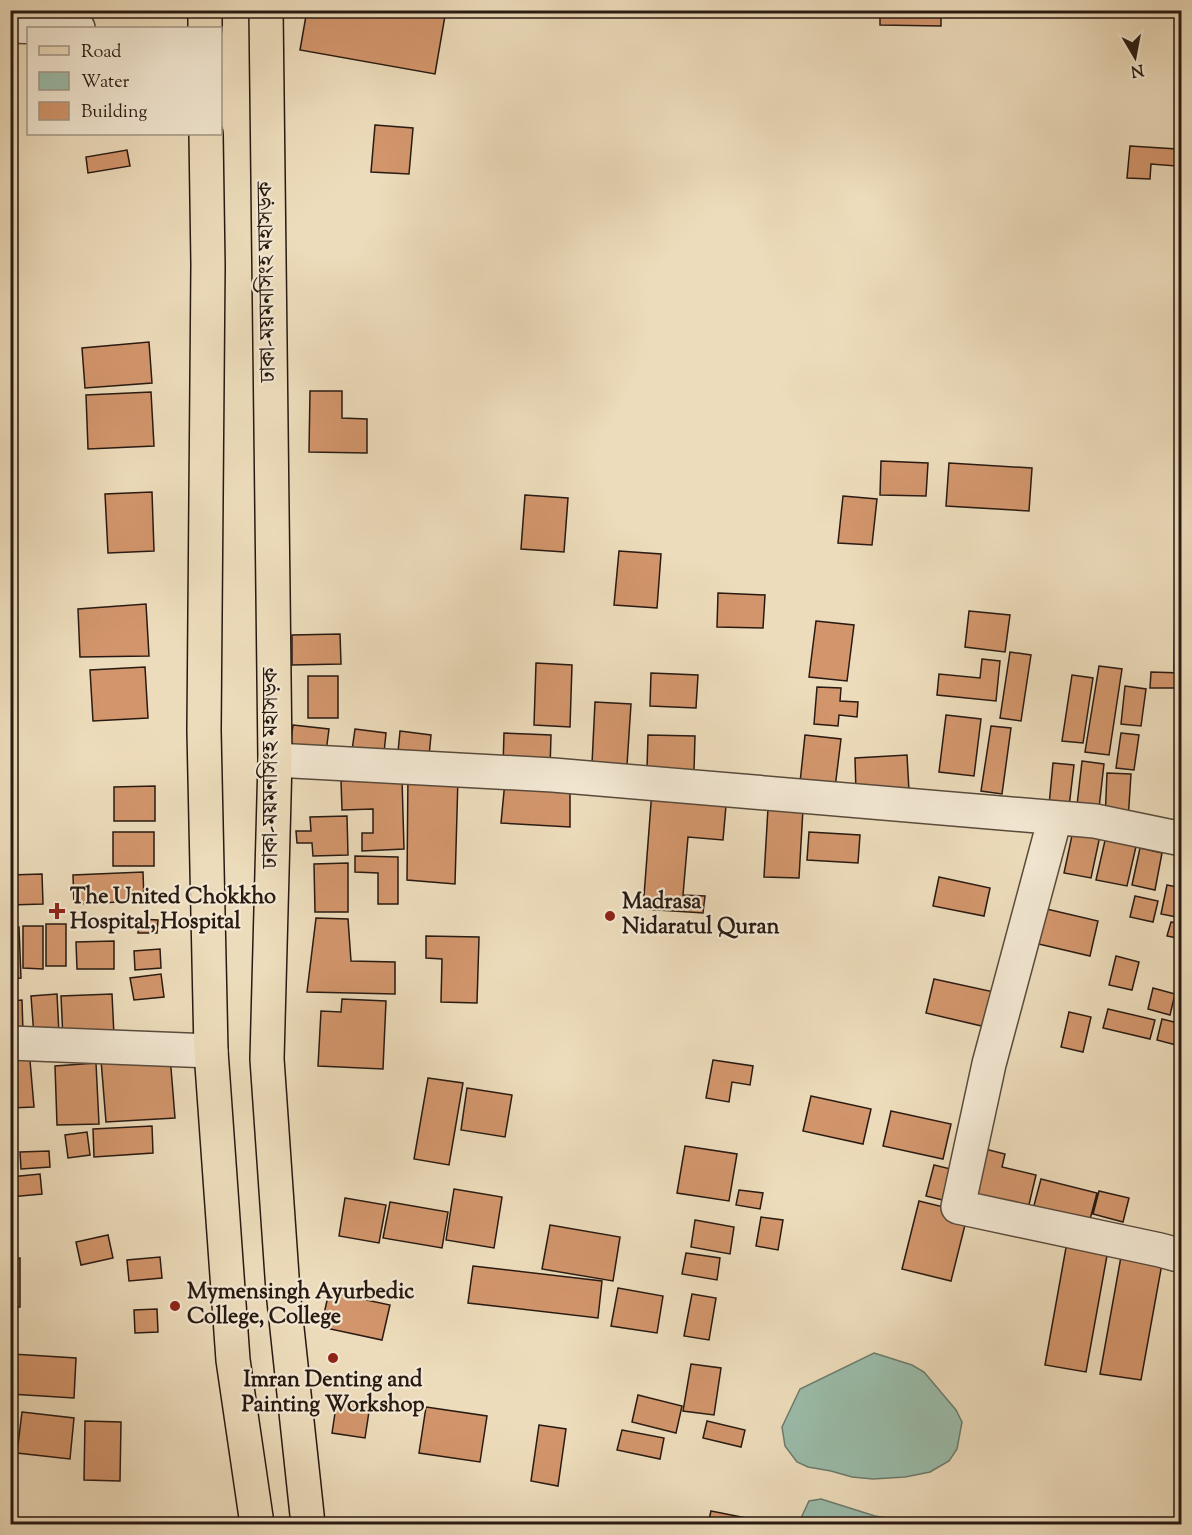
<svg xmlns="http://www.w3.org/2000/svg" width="1192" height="1535" viewBox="0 0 1192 1535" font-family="'Sorts Mill Goudy','Noto Serif Bengali',serif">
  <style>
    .water { fill: #9abcaa; stroke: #6c7b6d; stroke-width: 1.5 }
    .building { fill: #d3966c; stroke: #281a12; stroke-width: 1.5 }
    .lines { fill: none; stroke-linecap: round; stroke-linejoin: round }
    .minor-casing { stroke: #594a3c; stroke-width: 36 }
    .major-casing { stroke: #281a12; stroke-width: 36 }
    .minor { stroke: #f3e8d3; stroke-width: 33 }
    .major { stroke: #eddcbb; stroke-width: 33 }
    .poi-dot { fill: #8f2418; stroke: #f3e8d3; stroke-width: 2 }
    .labels { text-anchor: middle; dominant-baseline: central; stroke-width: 4.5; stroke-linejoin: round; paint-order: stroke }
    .street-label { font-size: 22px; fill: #281a12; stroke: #f3e8d3 }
    .poi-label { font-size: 22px; font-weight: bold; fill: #281a12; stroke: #f3e8d3; text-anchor: start }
  </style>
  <rect width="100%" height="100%" fill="#eddcbb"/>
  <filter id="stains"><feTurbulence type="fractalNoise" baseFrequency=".00333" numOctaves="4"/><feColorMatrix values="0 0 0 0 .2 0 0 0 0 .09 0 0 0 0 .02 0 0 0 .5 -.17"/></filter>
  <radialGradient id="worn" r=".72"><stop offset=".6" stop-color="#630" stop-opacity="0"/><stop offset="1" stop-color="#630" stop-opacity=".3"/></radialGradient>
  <path class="water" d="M874,1353l38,12 12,7 32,38 6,12 -5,27 -8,12 -19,11 -25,5 -32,2 -21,-2 -21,-6 -23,-4 -11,-5 -12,-16 -3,-19 18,-38z
    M821,1499l54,17 48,8h-121v-8l7,-15z"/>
  <path class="building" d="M307,10h139l-11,64 -135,-24z
    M880,10h61v16l-61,-1z
    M375,125l38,3 -4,46 -38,-2z
    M1130,146l47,3 -1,17 -25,-2 -1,15 -23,-1z
    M127,150l3,16 -42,7 -2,-16z
    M149,342l3,41 -67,5 -3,-40z
    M310,391h32v27l25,1v34l-58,-1z
    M151,392l3,54 -66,3 -2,-54z
    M881,461l47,2 -2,33 -46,-1z
    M949,463l83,5 -3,43 -83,-5z
    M152,492l2,59 -46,2 -3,-59z
    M525,495l43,3 -4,54 -43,-3z
    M843,496l34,3 -5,46 -34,-2z
    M619,551l42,3 -4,54 -43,-3z
    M718,593l47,2 -2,33 -46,-1z
    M146,604l3,52 -69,1 -2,-48z
    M1175,608h7v62h-8z
    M969,611l41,4 -5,37 -40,-5z
    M816,621l38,4 -7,56 -38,-4z
    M340,634l1,30 -49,1v-30z
    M1010,652l21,3 -10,66 -21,-3z
    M982,659l18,2 -4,40 -59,-6 2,-21 41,4z
    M536,663l36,2 -2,62 -36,-2z
    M1099,666l23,3 -13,86 -24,-3z
    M145,667l3,51 -55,3 -3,-51z
    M1151,672l31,1v15h-32z
    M651,673l47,2 -2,33 -46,-2z
    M1072,675l21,3 -10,65 -21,-2z
    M308,676h30v42h-30z
    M1125,686l21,3 -5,37 -20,-2z
    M817,687l24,1 -1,13 18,1 -1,15 -18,-2 -1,11 -24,-2z
    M595,702l36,2 -4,61 -35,-1z
    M946,715l35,4 -7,57 -35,-4z
    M293,725l36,4 -3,23 -36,-4z
    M991,726l20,2 -9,66 -21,-3z
    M355,729l31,4 -2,20 -32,-3z
    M400,731l31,4 -2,21 -31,-4z
    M504,733l47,2 -1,34 -47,-2z
    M1121,733l18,2 -5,35 -18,-2z
    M648,735l47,1 -1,34 -47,-2z
    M805,735l36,4 -7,57 -35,-4z
    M907,755l2,36 -53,2 -1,-35z
    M1082,761l22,3 -6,53 -22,-3z
    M1053,763l21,2 -5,42 -20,-2z
    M408,773l50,4 -3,107 -48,-4z
    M1107,773l24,1 -3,47 -23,-1z
    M402,779l2,70 -42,2v-18h11v-24l-31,1 -1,-29z
    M505,781l65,3v43l-69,-4z
    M155,786v35h-41v-34z
    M652,790l75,4 -4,46 -35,-3 -5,58 22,1 -2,17 -60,-4z
    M768,808l35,1 -4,69 -35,-1z
    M347,816l1,39 -35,1 -1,-13h-15l-1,-12h15l-1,-14z
    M1074,826l27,5 -10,47 -27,-5z
    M113,832h41v34h-41z
    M809,832l51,3 -2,28 -51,-3z
    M1106,836l31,6 -10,44 -31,-6z
    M1140,848l22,5 -7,37 -23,-5z
    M355,856l43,1v47h-20v-31l-23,-1z
    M348,863v49h-33l-1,-48z
    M143,872l1,29 -70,3 -1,-29z
    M42,874l1,30 -33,1v-30z
    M939,877l51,11 -6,28 -51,-10z
    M1167,885l15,3v30l-21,-4z
    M1135,896l23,5 -5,21 -23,-5z
    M1038,907l60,14 -8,35 -60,-14z
    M316,918l32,1 3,42 44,1v32l-88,-2z
    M139,919l19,1 -1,13h-19z
    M1171,922l11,2v15l-15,-3z
    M46,924h20v42h-20z
    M23,926h20v43l-20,-1z
    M19,927l2,51 -11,1v-51z
    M426,936l53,1 -2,66 -36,-1 1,-43 -16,-1z
    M114,941v28h-37l-1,-27z
    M160,949l1,19 -26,2 -1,-19z
    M1116,956l23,6 -7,28 -23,-5z
    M161,974l3,23 -30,3 -4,-22z
    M934,979l60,13 -8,35 -60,-14z
    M1153,988l22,6 -5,21 -22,-6z
    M57,994l2,40 -25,2 -3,-40z
    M112,994l2,42 -51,3 -2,-43z
    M342,999l44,2 -3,68 -65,-3 3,-55 20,1z
    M22,1000l1,33h-13v-32z
    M1108,1009l47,11 -5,19 -47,-11z
    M1069,1012l22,5 -8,35 -22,-5z
    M1162,1019l20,5 -2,22 -23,-6z
    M29,1049l5,58 -24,1v-57z
    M170,1056l5,62 -69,4 -5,-62z
    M713,1060l40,6 -3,19 -18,-3 -3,20 -23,-4z
    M96,1063l3,61 -42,1 -2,-59z
    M428,1078l35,5 -14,82 -35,-6z
    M467,1088l45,7 -7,42 -44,-7z
    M811,1096l60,13 -8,35 -60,-13z
    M891,1111l60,13 -8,35 -60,-13z
    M152,1126l1,27 -59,4 -1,-28z
    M87,1132l3,23 -22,3 -3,-23z
    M685,1146l52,8 -8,47 -52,-8z
    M985,1149l20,5 -3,13 34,8 -9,38 -54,-13z
    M49,1151l1,16 -29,2 -1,-17z
    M934,1165l25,6 -8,31 -25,-6z
    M40,1174l2,20 -32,3v-20z
    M1041,1179l56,14 -9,34 -56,-14z
    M454,1189l48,8 -8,51 -48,-8z
    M739,1190l24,3 -3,16 -24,-4z
    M1099,1191l30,7 -6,24 -30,-8z
    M345,1198l41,7 -7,38 -40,-7z
    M919,1201l49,12 -17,68 -49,-12z
    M390,1202l58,10 -6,36 -59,-10z
    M761,1217l22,3 -5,30 -22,-4z
    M695,1220l39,7 -4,27 -39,-7z
    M550,1225l70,12 -7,44 -71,-12z
    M108,1235l5,23 -32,7 -5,-23z
    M1067,1242l41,8 -22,122 -41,-7z
    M1122,1251l41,7 -22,122 -41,-6z
    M686,1253l34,5 -3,22 -35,-6z
    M160,1257l2,21 -33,3 -2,-21z
    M20,1258v49h-10v-48z
    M473,1266l129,15 -4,37 -130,-15z
    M618,1288l45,8 -6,37 -46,-7z
    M329,1292l61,13 -8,35 -61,-13z
    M692,1294l24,4 -7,42 -25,-4z
    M157,1309l1,23 -23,1 -1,-23z
    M12,1354l64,4 -2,40 -64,-4z
    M691,1364l30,4 -7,47 -31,-4z
    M638,1395l44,11 -6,27 -44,-11z
    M337,1400l33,5 -5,33 -33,-5z
    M426,1407l61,9 -7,46 -61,-9z
    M22,1412l52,6 -4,41 -53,-6z
    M85,1421l36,1 -1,59 -36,-1z
    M707,1421l38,9 -4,17 -38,-9z
    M539,1425l27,4 -8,57 -27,-5z
    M622,1430l42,8 -4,21 -43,-9z
    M711,1511l66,13h-69z"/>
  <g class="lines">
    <defs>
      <path id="minor" d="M10,26l68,2
        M275,760l278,15 542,46 87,18
        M1055,818l-66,246 -31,143 202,43 22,6
        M10,1043l201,8"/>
      <path id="major" d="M205,10v18
        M266,10l9,750 -8,299 16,232 25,233
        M206,134l2,131 -4,466 7,320 22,309 24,164"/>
    </defs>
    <use href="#minor" class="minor-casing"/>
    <use href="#major" class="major-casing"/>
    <use href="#minor" class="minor"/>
    <use href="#major" class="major"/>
  </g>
  <g class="poi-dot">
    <path d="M54 902h6v6h6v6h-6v6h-6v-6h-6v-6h6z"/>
    <circle cx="610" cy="916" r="6"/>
    <circle cx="175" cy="1306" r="6"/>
    <circle cx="333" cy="1358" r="6"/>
  </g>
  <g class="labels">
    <g class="street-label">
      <text transform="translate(268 282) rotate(-91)">ঢাকা-ময়মনসিংহ মহাসড়ক</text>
      <text transform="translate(272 768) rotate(-90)">ঢাকা-ময়মনসিংহ মহাসড়ক</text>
    </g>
    <g class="poi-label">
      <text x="70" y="898">The United Chokkho<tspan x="70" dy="25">Hospital, Hospital</tspan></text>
      <text x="622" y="903">Madrasa<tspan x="622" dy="25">Nidaratul Quran</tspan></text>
      <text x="187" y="1293">Mymensingh Ayurbedic<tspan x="187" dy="25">College, College</tspan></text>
      <text x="333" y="1381" text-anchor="middle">Imran Denting and<tspan x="333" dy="25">Painting Workshop</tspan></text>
    </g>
  </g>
  <rect width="1192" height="1535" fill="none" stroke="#eddcbb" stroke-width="36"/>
  <rect x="12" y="12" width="1168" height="1511" fill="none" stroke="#281a12" stroke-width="3"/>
  <rect x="18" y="18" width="1156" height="1499" fill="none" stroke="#281a12" stroke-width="1.5"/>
  <rect x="27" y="27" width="195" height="108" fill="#f3e8d3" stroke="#a29686" stroke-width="1.5"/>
  <rect x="39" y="46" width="30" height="9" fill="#eddcbb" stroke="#a29686" stroke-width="1.5"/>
  <text x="81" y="57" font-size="18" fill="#281a12">Road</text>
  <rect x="39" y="72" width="30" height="18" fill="#9abcaa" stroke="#a29686" stroke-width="1.5"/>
  <text x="81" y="87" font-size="18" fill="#281a12">Water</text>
  <rect x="39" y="102" width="30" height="18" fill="#d3966c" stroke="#a29686" stroke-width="1.5"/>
  <text x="81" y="117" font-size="18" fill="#281a12">Building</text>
  <g transform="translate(1135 57) rotate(170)" stroke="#f3e8d3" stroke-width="4.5" paint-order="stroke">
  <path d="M0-4.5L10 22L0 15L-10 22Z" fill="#281a12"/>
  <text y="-9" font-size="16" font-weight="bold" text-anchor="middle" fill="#281a12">N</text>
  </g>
  <rect width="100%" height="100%" filter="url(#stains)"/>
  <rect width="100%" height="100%" fill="url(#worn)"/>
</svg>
